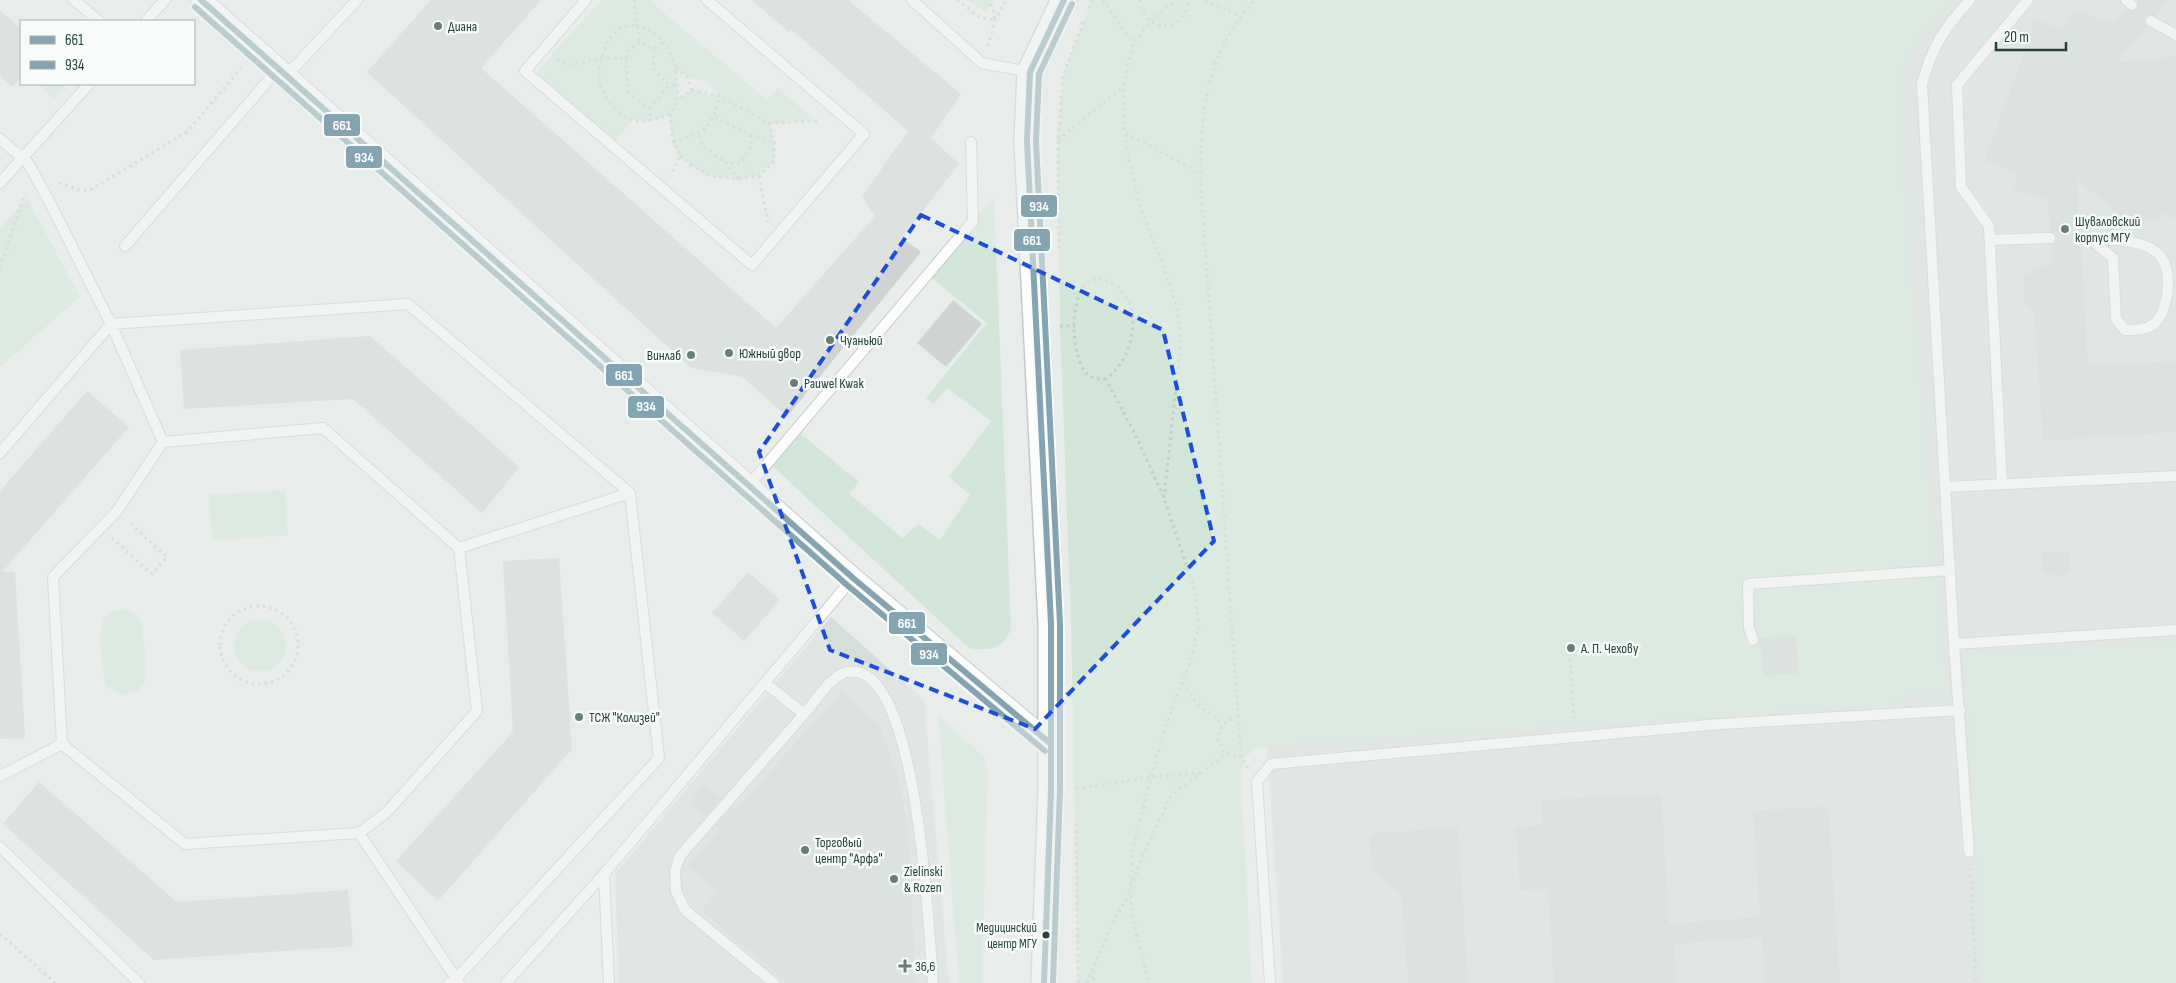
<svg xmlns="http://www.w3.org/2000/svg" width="2176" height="983" viewBox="0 0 2176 983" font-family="'Sofia Sans Condensed',sans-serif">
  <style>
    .built { fill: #d6dedb }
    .green { fill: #d1e6d8; fill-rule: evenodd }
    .building { fill: #cfd4d2 }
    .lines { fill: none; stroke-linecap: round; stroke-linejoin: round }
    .service-casing { stroke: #c5cac8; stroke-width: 12 }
    .minor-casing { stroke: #c5cac8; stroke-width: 22 }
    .tertiary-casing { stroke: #c5cac8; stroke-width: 28 }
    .path { stroke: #c3ccca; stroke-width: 3; stroke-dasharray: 2.5 4; stroke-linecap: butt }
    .service { stroke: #fcfcfc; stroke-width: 10 }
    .minor { stroke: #fcfcfc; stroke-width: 20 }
    .tertiary { stroke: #fcfcfc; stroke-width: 25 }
    .bus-1-casing { stroke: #f7fbf9; stroke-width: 10 }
    .bus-2-casing { stroke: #f7fbf9; stroke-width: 10 }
    .bus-1 { stroke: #83a4b0; stroke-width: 6 }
    .bus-2 { stroke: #83a4b0; stroke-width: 6 }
    .marked { fill: none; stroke: #1d4ed8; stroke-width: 4; stroke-dasharray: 10 6; stroke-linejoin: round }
    .poi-dot { fill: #697e78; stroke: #f7fbf9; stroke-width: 2 }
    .bus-dot { fill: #24423a; stroke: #f7fbf9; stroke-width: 2 }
    .labels { text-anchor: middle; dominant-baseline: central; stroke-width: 5; stroke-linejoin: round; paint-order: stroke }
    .bus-label { font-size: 13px; fill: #24423a; stroke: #f7fbf9; text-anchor: end }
    .poi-label { font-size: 14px; fill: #24423a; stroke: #f7fbf9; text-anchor: start }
    .line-badge { stroke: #f7fbf9; stroke-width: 2 }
    .badge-label { font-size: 14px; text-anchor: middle; font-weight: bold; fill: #fff }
  </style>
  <rect width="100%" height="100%" fill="#e8edeb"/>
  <path class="built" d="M1300,0h876v983h-893l-55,-820z
    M831,617l93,83 25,283h-330l-4,-109z"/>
  <path class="green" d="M601,0h48l118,100 11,-12 38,33 -46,3 4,18v19c-5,4 -11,13 -17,16 -23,8 -62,-1 -78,-22 -8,-11 -8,-27 -10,-40l-18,6 -20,-1 -18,26 -81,-69zM676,68l11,9 19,4 13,15 -27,-6 -14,10z
    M969,0h25l-8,13z
    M1092,0h860l-33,38 -18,35 2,108 43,509 -40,3 -3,5 -9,6 -627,42 -12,3 -11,10 -3,24 11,200h-174l-7,-361 -11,-296 -2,-186 5,-64z
    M39,84h29l-14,15z
    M994,196l17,431c-5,21 -23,25 -42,21l-200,-185 27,-33 63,52 -10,12 54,44 15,-14 22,16 30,-45 -21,-18 42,-56 -44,-33 -13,16 -8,-6 61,-75 -59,-48z
    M27,198l53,99 -80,70v-138z
    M285,490l3,45 -76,6 -3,-46z
    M126,610c5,2 9,3 13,8 5,8 9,55 5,64 -6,15 -30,16 -38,2 -5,-10 -9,-59 -1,-67 5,-7 13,-7 21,-7z
    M234 645a26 26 0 1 1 52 0a26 26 0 1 1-52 0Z
    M2176,642v341h-193l-18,-329z
    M938,714l46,44 4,10 -6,215h-23z"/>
  <path class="building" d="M431,0h110l-60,68 295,260 99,-112 -13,-19 46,-66 -117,-102 -2,3 -37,-32h96l113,94 -30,44 28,26 -57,74 19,14 -134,165 -44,-40 -52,-9 -324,-296z
    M2137,0h31l-13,16 -5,-2 -5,3 -1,5 3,4 -30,37 59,-7v163l-16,-6 -2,7 -34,-1 -47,-40 3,53 -6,3 -1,5 3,5 5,1 7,120 88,-5v71l-133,9 -9,-130 -9,-8 -1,-27 28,-15 -1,-16 5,-3 1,-5 -7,-6 -2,-31 -34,-11 3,-17 -32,-12 51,-140 27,9 8,-15 5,-3 39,13 12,-14 4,2 6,-2 2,-4z
    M0,10l21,19v48l-9,10 -12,-11z
    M953,300l29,24 -36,43 -29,-24z
    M370,336l149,131 -37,46 -129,-114 -169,10 -4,-59z
    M87,391l42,36 -127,145h13l10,166 -25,1v-248z
    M2069,551l1,17 -9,9 -18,-6 -2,-18z
    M559,558l13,191 -134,152 -42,-40 117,-129 -10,-171z
    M748,572l32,28 -36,41 -32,-28z
    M1796,635l2,38 -35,3 -3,-38z
    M842,691l37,33 21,61 8,50 8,148h-128l-87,-72 17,-18 -31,-27 32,-36 -4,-4 17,-19 4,3z
    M39,782l138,120 171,-12 5,56 -199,14 -151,-136z
    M705,784l17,14 -17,19 -16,-13z
    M1661,794l8,130 91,-7 -7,-106 75,-5 12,177h-75l-3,-46 -88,7 3,39h-123l-6,-94 -28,1 -4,-63 27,-2 -2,-25z
    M1458,827l10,156h-60l-7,-90 -29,-23 -3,-36z"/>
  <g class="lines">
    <defs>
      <path id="service" d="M74,0l25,21
        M586,0l-61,71 227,194 112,-131 -157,-134
        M912,0l70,63 48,9
        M1970,0c-26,28 -38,47 -48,84l32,560 222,-14
        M2126,0l6,5
        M146,21l19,-21
        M2151,21l25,14
        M287,75l70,-75
        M0,139l28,24 20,36 63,125 52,118
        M0,183l89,-99
        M2080,239c22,0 57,-1 75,12 19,13 15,54 2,70 -7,9 -22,9 -32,9l-9,-11 -3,-61 -23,-19
        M1990,240l60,-2
        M125,246l154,-178
        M323,428l136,120 18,163 -90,101 -28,21 -174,11 -123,-100 -9,-167 64,-66 46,-69z
        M0,453l111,-129 297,-20 222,189 29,265 -204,222 -6,3
        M2002,484l-13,-258 -28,-39 -4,-102 71,-85
        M749,485l224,-264 -2,-79
        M1945,487l231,-11
        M459,548l171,-55
        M1753,640l-4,-12 -1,-44 202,-14
        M1954,644l15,208
        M765,683l39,31c11,-12 26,-38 43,-42 72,-15 82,266 86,311
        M0,776l62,-32
        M359,833l100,150
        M0,847l139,136
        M604,874l5,109
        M506,983l98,-109 249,-296
        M774,983l-89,-73 -9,-19 -1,-20 5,-15 124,-142
        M1270,983l-13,-201 14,-18 449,-40 240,-14"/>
      <path id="minor" d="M201,0l652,578 198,166"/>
      <path id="tertiary" d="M1044,983l7,-193v-166l-24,-483 3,-69 34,-72"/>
    </defs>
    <use href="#service" class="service-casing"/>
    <use href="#minor" class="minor-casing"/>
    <use href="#tertiary" class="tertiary-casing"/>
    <path class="path" d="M634,0l6,42
      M957,0l24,18 14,2 -5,-20
      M1103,0l30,43
      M1140,0c3,34 46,34 48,0
      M1205,0l36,16
      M1089,8l3,-8
      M636,25l18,7 13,15 9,21 2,32 -8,14c-12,4 -25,10 -38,6 -14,-5 -29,-22 -32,-37 -4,-17 5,-46 21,-55 4,-2 11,-2 15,-3z
      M988,46l7,-26 11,-20
      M653,49l1,21 15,15 9,1
      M626,59l2,33 22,17 1,12
      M557,60l15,5 29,-7 25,1 3,-10 11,-7 13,7 10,-7
      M676,68l11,9 5,13 -14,10
      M650,109l19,-24
      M670,114l3,28 7,14 -9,19
      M715,117l35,18 1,11 -10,17h-15
      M769,123l52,-2
      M1126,133l74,40
      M700,135l3,12 23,16 12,16
      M750,135l24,7
      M1058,140l65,-53
      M673,142c32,-9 39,-12 46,-46
      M680,156l11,9 20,11 27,3 21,-3 15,-15v-19l-5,-19 -50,-27 -27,-6
      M759,176l9,46
      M59,183l19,7h12l97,-58 54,-64
      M1059,248l-1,-108 5,-64 21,-56
      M0,268l25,-75
      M1060,326h15
      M1106,379c-7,0 -13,0 -18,-4 -22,-20 -21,-119 25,-91 34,22 20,75 -7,95l31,59 27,60 31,93 4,35 -7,30 -29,77 -30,113 -3,46 4,31 15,60
      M1164,498l17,-157 -4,-34 -16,-48 -21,-52 -10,-42 -6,-42 -1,-36 10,-44 20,-24 23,-19
      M112,538l40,36 15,-17 -39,-36
      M220 645a39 39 0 1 1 78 0a39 39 0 1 1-78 0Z
      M1570,658l4,63
      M1183,683c11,19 22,30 41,40
      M1238,716l-14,7 -7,14 8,17 16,2
      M1248,768l-7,-12 -41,-583c3,-74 5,-113 54,-173
      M1076,789l75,-12 49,-4
      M1076,824l2,159
      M1970,868l6,115
      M1131,887l11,-29 28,-61 55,-43
      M0,934l55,49
      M1093,971l1,12
      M1087,983l24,-56 18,-34"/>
    <use href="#service" class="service"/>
    <use href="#minor" class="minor"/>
    <use href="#tertiary" class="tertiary"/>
    <defs>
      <path id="bus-1" d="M201,0l652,578 198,166
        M1044,983l7,-193v-166l-24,-483 3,-69 34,-72"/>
      <path id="bus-2" d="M195,7l652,578 198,166
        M1053,983l7,-193v-166l-24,-483 3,-67 33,-70"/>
    </defs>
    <use href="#bus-1" class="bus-1-casing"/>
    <use href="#bus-2" class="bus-2-casing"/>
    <use href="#bus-1" class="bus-1"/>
    <use href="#bus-2" class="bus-2"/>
  </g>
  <path d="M0 0H2176V983H0ZM921,215l242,115 51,211 -179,188 -205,-79 -71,-198z" fill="#e8edeb" fill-opacity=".55" fill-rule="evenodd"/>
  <path class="marked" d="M921,215l242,115 51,211 -179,188 -205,-79 -71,-198z"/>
  <g class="poi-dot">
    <circle cx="438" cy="26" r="5"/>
    <circle cx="2065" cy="229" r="5"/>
    <circle cx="830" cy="340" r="5"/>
    <circle cx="729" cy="353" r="5"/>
    <circle cx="691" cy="355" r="5"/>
    <circle cx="794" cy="383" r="5"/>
    <circle cx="1571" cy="648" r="5"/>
    <circle cx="579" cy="717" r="5"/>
    <circle cx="805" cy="850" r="5"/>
    <circle cx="894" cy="879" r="5"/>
    <path d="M902.5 958.5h5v5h5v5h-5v5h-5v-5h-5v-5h5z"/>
  </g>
  <circle class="bus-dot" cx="1046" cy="935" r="4.5"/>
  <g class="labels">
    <g class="bus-label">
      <text x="1037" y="928">Медицинский<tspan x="1037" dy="16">центр МГУ</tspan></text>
    </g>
    <g class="poi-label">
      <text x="448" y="26">Диана</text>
      <text x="2075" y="221">Шуваловский<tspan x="2075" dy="16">корпус МГУ</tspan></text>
      <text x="840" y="340">Чуаньюй</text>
      <text x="739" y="353">Южный двор</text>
      <text x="681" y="355" text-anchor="end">Винлаб</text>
      <text x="804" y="383">Pauwel Kwak</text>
      <text x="1581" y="648">А. П. Чехову</text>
      <text x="589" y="717">ТСЖ "Колизей"</text>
      <text x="815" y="842">Торговый<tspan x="815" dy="16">центр "Арфа"</tspan></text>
      <text x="904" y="871">Zielinski<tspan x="904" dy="16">&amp; Rozen</tspan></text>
      <text x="915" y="966">36,6</text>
    </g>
  </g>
  <g class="line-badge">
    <rect x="323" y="113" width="38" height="24" rx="5" fill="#83a4b0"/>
    <rect x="345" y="145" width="38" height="24" rx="5" fill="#83a4b0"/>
    <rect x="1020" y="194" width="38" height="24" rx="5" fill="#83a4b0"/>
    <rect x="1013" y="228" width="38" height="24" rx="5" fill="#83a4b0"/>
    <rect x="605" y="363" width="38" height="24" rx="5" fill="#83a4b0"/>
    <rect x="627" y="395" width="38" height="24" rx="5" fill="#83a4b0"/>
    <rect x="888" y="611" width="38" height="24" rx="5" fill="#83a4b0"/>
    <rect x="910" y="642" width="38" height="24" rx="5" fill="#83a4b0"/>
  </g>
  <g class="badge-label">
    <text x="342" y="130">661</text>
    <text x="364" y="162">934</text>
    <text x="1039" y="211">934</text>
    <text x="1032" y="245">661</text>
    <text x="624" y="380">661</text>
    <text x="646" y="411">934</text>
    <text x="907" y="628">661</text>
    <text x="929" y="659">934</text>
  </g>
  <rect x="20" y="20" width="175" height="65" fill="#f7fbf9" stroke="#a3b1ad"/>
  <rect x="30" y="36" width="25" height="8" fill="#83a4b0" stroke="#a3b1ad"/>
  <text x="65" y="45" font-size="15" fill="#24423a">661</text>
  <rect x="30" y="61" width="25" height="8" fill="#83a4b0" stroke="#a3b1ad"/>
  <text x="65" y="70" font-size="15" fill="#24423a">934</text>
  <path d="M1996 42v8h70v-8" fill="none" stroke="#24423a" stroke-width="2.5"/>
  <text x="2004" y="42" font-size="15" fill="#24423a" stroke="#f7fbf9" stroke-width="4" paint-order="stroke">20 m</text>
</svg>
